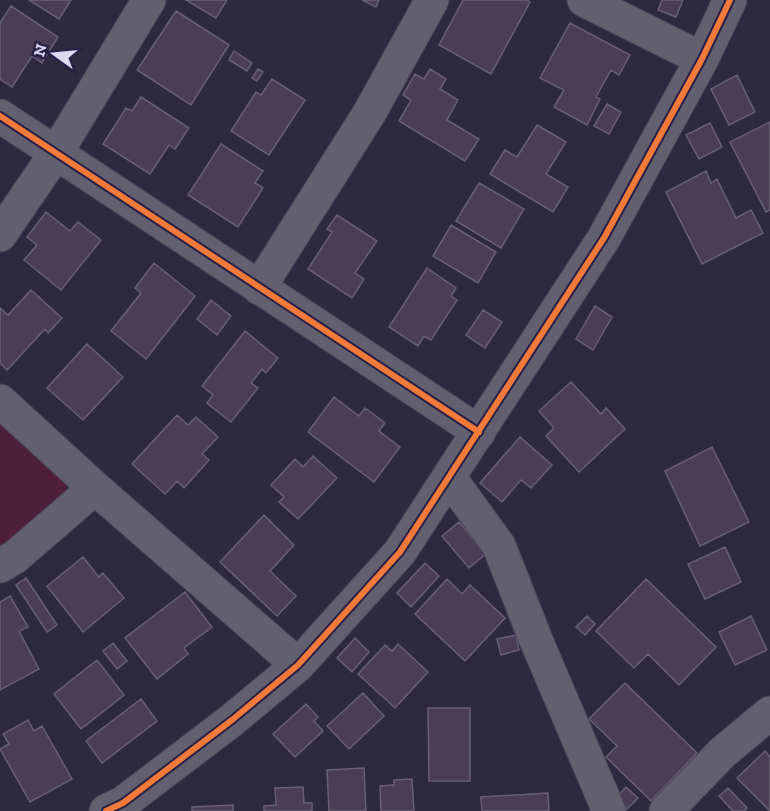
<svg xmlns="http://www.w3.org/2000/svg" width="770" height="811" viewBox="0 0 770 811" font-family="'Zilla Slab',serif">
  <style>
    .green { fill: #4e1f3b }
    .building { fill: #4a3e57; stroke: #676072; stroke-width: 1.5 }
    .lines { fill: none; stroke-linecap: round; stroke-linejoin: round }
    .street-casing { stroke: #4a4659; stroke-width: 35 }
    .street { stroke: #625f6f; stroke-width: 33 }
    .cycleway-casing { stroke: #282047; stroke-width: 10 }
    .cycleway { stroke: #f17a3a; stroke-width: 6 }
  </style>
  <rect width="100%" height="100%" fill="#2d293e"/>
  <path class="green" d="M0,415l67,61 -2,29 -65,52z"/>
  <path class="building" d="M29,0h42l-12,19z
    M186,0h41l-11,18z
    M362,0h17l-3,7z
    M463,0h64l3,2 -39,72 -52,-29z
    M662,0h21l-7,17 -18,-7z
    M11,6l47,31 -16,26 -10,-7 -20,31 -12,-8v-56z
    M176,11l53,34 -38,60 -54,-35z
    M570,23l60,32 -11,20 -8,-5 -15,27 4,2 -13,26 -33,-18 10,-17 -24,-12z
    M234,51l18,12 -5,8 -18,-11z
    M258,69l5,3 -6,9 -5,-3z
    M430,69l16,10 -6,10 18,11 -11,20 32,19 -14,22 -66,-40 12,-21 -8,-5 12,-21 9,5z
    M737,75l18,37 -26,13 -18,-36z
    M272,79l33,21 -36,55 -38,-24 25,-39 5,3z
    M141,97l48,31 -14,21 -6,-4 -19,29 -47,-30 23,-36 6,3z
    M607,104l14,8 -12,22 -15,-8z
    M770,122v88l-4,2 -36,-70z
    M710,123l12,24 -23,12 -13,-24z
    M537,125l29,17 -20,32 22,13 -15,25 -63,-38 15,-24 12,7z
    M221,144l42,27 -8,12 8,5 -25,39 -50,-32z
    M706,171l5,12 6,-4 19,39 15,-8 12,23 -61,31 -36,-72z
    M479,183l45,26 -23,39 -45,-27z
    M46,212l24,19 8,-9 23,18 -40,50 -37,-30 13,-15 -10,-8z
    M337,215l40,26 -22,32 9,6 -12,19 -44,-29 24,-37 -5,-3z
    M451,225l45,27 -18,31 -45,-27z
    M154,263l41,33 -49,63 -35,-28 30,-38 -6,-5z
    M427,268l29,20 -5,8 6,4 -26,40 -7,-4 -6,10 -29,-19z
    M31,290l31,28 -14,15 -3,-4 -38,41 -7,-7v-55l8,7z
    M211,300l20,16 -14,19 -20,-16z
    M595,306l17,11 -19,33 -17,-11z
    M483,310l19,12 -17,26 -19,-13z
    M245,331l33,27 -12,15 -4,-4 -11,14 7,5 -27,34 -24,-19 6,-8 -11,-9z
    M87,344l36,33 -40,43 -36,-32z
    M571,382l30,32 5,-6 19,21 -46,43 -33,-36 8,-8 -15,-17z
    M334,397l25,19 6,-8 20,15 -6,8 21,16 -26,35 -66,-50z
    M177,415l11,10 8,-8 22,20 -16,17 7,6 -25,28 -7,-7 -12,13 -33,-30z
    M520,437l32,28 -21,23 -10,-8 -19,22 -22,-19z
    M712,447l37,75 -49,24 -35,-75z
    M313,456l24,22 -39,41 -19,-17 5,-5 -13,-12 24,-26 8,8z
    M264,515l30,30 -24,26 26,25 -19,20 -57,-54z
    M459,522l27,32 -17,14 -27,-32z
    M725,547l16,35 -36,17 -17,-35z
    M83,557l16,20 4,-4 21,25 -41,34 -36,-46z
    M425,563l14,13 -28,31 -14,-14z
    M26,578l31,47 -10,7 -31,-47z
    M447,579l15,15 8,-9 35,33 -40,43 -50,-47z
    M646,579l70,68 -37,38 -31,-31 -14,14 -38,-37z
    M185,592l27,35 -28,21 4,6 -31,25 -32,-41z
    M10,596l18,31 -9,4 20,38 -39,21v-88z
    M587,616l8,8 -10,11 -9,-8z
    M751,616l16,34 -32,15 -16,-33z
    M516,635l3,15 -18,5 -4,-16z
    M355,638l14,14 -17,20 -15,-14z
    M113,643l14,18 -10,8 -14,-18z
    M398,644l30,28 -33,36 -37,-34 27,-29 7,6z
    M97,660l27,35 -43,34 -27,-35z
    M625,683l72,70 -46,48 -45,-44 11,-11 -28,-27z
    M363,693l21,23 -35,33 -22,-23z
    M141,699l16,22 -55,42 -16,-22z
    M306,704l12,13 -4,4 9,10 -28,26 -22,-23z
    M428,708h42v73h-41z
    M28,720l6,11 8,-5 30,53 -42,23 -30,-53 9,-5 -6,-10z
    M765,751l5,6v54l-33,-33z
    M364,768l2,43h-37l-2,-41z
    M412,779l2,32h-33l-1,-25 14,-1v-5z
    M303,787l1,16h8v8h-48v-5l12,-1 -1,-17z
    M626,787l12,11 -11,11 -11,-11z
    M728,788l19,20 -3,3h-11l-14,-15z
    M548,793l1,18h-67l-1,-14z
    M233,805v6h-41v-4z"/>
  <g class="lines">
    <defs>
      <path id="street" d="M584,0l118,59
        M0,116l479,316
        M0,235l56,-82 93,-153
        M259,288l111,-176 62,-112
        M0,401l95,87 203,177
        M449,477l50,69 37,94 73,171
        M0,566l15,-9 80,-69
        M106,811l17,-8 109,-83 66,-55 102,-113 204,-314 98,-179 28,-59
        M666,811l56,-58 48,-40"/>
    </defs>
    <use href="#street" class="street-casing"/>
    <use href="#street" class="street"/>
    <defs>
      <path id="cycleway" d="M0,116l479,316
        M106,811l17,-8 109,-83 66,-55 102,-113 204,-314 98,-179 28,-59"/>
    </defs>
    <use href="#cycleway" class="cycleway-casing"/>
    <use href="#cycleway" class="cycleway"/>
  </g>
  <g transform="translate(54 54) rotate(285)" stroke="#282047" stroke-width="4.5" paint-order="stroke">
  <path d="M0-4.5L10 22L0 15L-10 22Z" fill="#dbd8f2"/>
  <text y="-9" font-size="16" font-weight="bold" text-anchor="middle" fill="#dbd8f2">N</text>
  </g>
</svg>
